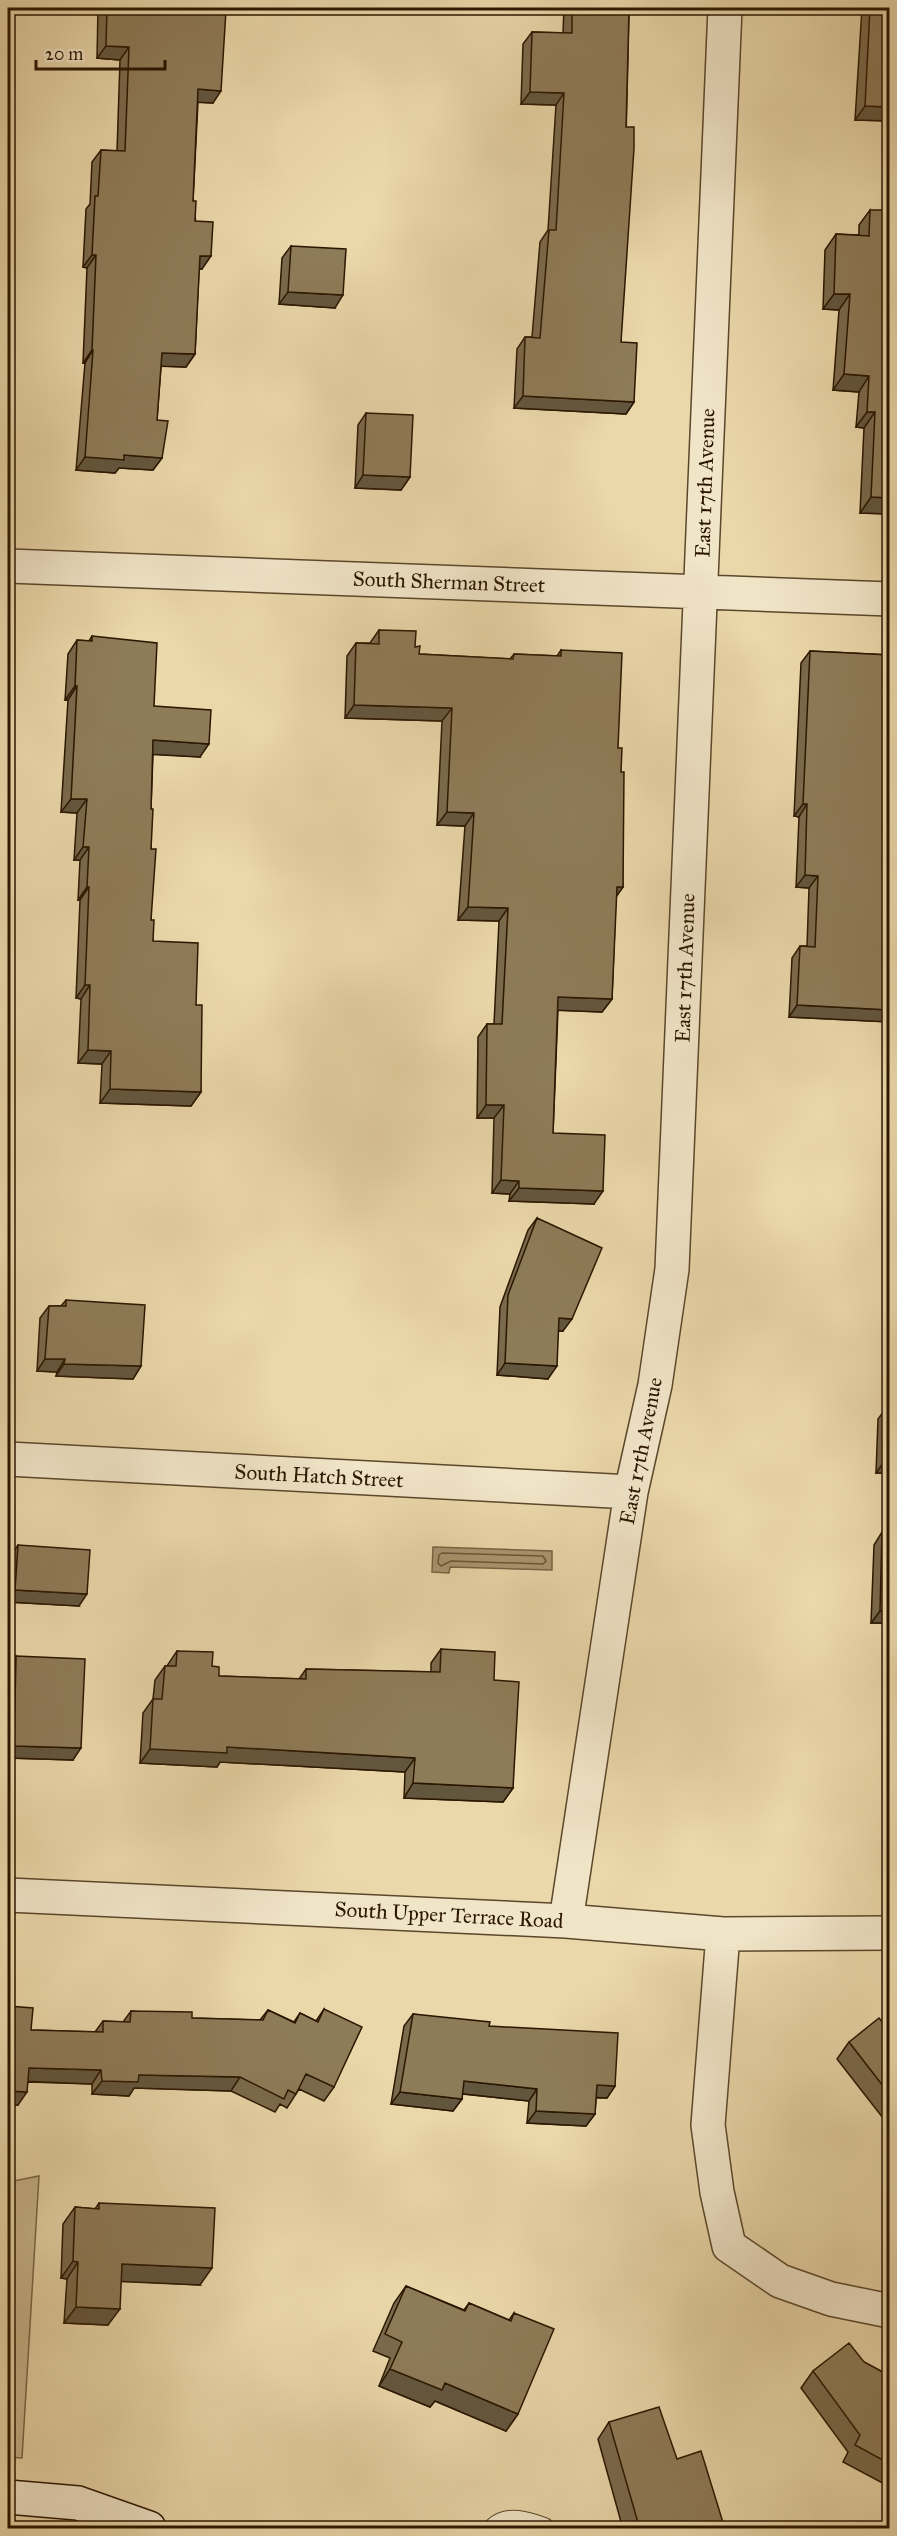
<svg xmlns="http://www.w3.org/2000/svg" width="897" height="2536" viewBox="0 0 897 2536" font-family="'IM FELL Great Primer',serif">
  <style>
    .green { fill: #cab68d; stroke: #7a6646; stroke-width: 1.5 }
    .water { fill: #a99670; stroke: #776343; stroke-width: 1.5 }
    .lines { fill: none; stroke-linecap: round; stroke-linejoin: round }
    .shore { stroke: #6a5638; stroke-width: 1.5 }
    .lane-casing { stroke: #5b472a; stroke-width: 22 }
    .street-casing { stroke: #5b472a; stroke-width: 36 }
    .secondary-casing { stroke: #2b1700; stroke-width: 36 }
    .lane { stroke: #f1e5c8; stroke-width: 20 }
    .street { stroke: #f1e5c8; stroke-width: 33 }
    .secondary { stroke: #f1e5c8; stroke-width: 33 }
    .wall { fill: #7a6a4c; stroke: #2b1700; stroke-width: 1.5 }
    .shaded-wall { fill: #63563e; stroke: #2b1700; stroke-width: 1.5 }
    .building { fill: #8e7b58; stroke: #2b1700; stroke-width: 1.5 }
    .labels { text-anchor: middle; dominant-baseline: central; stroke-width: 4.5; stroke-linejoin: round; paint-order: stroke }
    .street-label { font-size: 21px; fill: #2b1700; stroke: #f1e5c8 }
  </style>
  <rect width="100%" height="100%" fill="#ead7aa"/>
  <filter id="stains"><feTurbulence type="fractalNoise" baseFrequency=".00333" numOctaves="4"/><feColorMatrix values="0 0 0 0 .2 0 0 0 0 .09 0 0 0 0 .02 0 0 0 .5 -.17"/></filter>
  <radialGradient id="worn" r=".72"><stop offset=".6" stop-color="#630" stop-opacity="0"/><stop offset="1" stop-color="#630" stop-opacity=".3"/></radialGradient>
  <path class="green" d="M39,2176l-17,282 -14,-1v-275z"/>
  <path class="water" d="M433,1547l119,4v19l-102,-3 -1,6 -17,-1z"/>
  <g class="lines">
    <path class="shore" d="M442,1553l101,3 3,5 -3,3 -92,-3 -10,5 -3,-3 1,-8z"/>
    <defs>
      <path id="lane" d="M494,2528c14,-13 34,-6 50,0"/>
      <path id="street" d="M8,566l882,33
        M8,1459l623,33
        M8,1895l558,26 157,13 167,-1
        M566,1921l65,-429 24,-107 17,-116 53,-1261
        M723,1934l-15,191 9,67 12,54 51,35 51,18 59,12"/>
      <path id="secondary" d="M8,2497l70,6 71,25"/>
    </defs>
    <use href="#lane" class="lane-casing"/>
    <use href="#street" class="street-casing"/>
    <use href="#secondary" class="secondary-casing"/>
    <use href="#lane" class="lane"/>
    <use href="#street" class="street"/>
    <use href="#secondary" class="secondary"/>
  </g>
  <path class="wall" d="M98,8h95l20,95 -15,-1 -5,99 9,68h-3l-4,85 -9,13 -25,-1 -4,54 5,38 -9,12 -34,-2 -4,5 -39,-3 9,-107h-2l4,-95 -4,-1 3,-58 4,-5 2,-42 9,-12 16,1 3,-91 -23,-2z
    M564,8h69v2l-4,5 -8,327 13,60 -8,12 -112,-6 3,-59 8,-12h7l8,-95 8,-12 8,-125 -35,-1 2,-60 9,-12 31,1z
    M862,8h28v113l-35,-1z
    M870,210l20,304 -30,-1 4,-85 -8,-1 3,-35 -26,-2 6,-80 -16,-1 2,-59 11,-16 23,1v-10z
    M291,246l44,62 -56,-4 3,-46z
    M366,413l44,64 -9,13 -46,-2 3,-63z
    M379,630l36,17 4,7 91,5 4,-5 43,2 4,-6 57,98 3,24 2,115 -7,9 -4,103 -10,13 -44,-2 -5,123 41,71 -85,-3 1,-7 -18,-1 2,-75h-17l1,-81 9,-13h7l5,-103 -41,-1 7,-94 -28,-1 5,-104 -97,-3 2,-62 9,-13h14z
    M92,636l108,121 -47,-3 -2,55v111l2,21 43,64 5,87 -10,14 -91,-3 2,-39 -24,-1 3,-64 -5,-1 4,-98h-2l2,-40h-6l3,-47 -16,-1 7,-112h-3l3,-46 9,-14 12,1z
    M810,651l80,4v367l-101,-5 3,-59 8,-12h7l2,-58 -13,-1 3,-70 -5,-1 7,-153z
    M537,1218l26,113h-5l-10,48 -51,-4 3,-68 28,-77z
    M66,1300l75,66 -8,13 -77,-3 1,-4 -20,-1 3,-53 9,-12h12z
    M890,1403v70h-14l2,-54z
    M882,1532l8,91h-19l3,-78z
    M18,1545l61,61 -71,-4 2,-45z
    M441,1649l53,31 19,108 -10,14 -99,-4 1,-26 -185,-10 -3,5 -77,-4 3,-50 10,-14 2,-19 10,-14h2l10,-15 35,15 7,10 80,3 7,-10 125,3v-9z
    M16,1656l57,104 -65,-2v-90z
    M8,2006l23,24 64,2 8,-11 20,1 8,-11 61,7 68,2 8,-10 26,12 6,-9 16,8 8,-12 10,78 -10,14 -25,-12 -12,19 -7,-4 -5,8 -44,-21 -97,-3 -5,8 -37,-2v-10l-64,-2 -10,23h-10z
    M413,2014l76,12 126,60 -8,12h-11l-1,16 -9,12 -59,-3 2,-22 -67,-7v5l-9,12 -62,-7 13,-78z
    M890,2031v96l-53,-68 12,-17z
    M99,2203l101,82 -79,-4 -13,44 -44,-2 3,-44 -6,-1 2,-54 12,-17 20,2z
    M406,2286l58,24 5,-7 40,17 5,-7 4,101 -12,17 -71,-30 -5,6 -51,-21 11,-28 -17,-7 21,-48z
    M864,2362l26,14v111l-47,-25 5,-10 -47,-64 12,-17z
    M609,2422l68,37 48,70h-102l-25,-90z"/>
  <path class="shaded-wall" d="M106,46l23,1 -9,13 -23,-2z
    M198,89l23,2 -8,12 -24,-1z
    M530,92l34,1 -8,12 -35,-1z
    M865,106l25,1v14l-35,-1z
    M92,255h4l-9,13 -4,-1z
    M200,256h11l-9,13h-11z
    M288,292l55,3 -8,13 -56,-4z
    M834,294h16l-11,16 -16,-1z
    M92,350h1l-8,13h-2z
    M162,353l33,1 -9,13 -33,-1z
    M844,374l25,2 -10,16 -26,-2z
    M523,396l111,6 -8,12 -112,-6z
    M867,412h8l-11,16 -8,-1z
    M124,455l38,3 -9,12 -34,-2 -4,5 -39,-3 9,-13z
    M363,475l47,2 -9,13 -46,-2z
    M871,497l19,1v16l-30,-1z
    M75,686h2l-9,14h-3z
    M354,705l98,3 -10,13 -97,-3z
    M153,740l56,4 -9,13 -56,-3z
    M71,799h16l-10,14 -16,-1z
    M803,804h4l-8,13 -5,-1z
    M447,812l27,1 -9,13 -28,-1z
    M83,847h6l-9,13h-6z
    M805,875l13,1 -9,12 -13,-1z
    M87,887h2l-9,13h-2z
    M617,887h6l-9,13z
    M468,907l40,1 -9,13 -41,-1z
    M85,985h5l-9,14 -5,-1z
    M558,997l54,2 -10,13 -53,-2z
    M797,1005l93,5v12l-101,-5z
    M88,1050l23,1 -9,13 -24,-1z
    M110,1089l91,3 -10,14 -91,-3z
    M486,1105h18l-10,13h-17z
    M501,1180l18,1 -9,13 -18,-1z
    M519,1188l84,3 -9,13 -85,-3z
    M559,1318l13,1 -9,12 -12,-1z
    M45,1359h20l-8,13 -20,-1z
    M505,1363l52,3 -9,13 -51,-4z
    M64,1364l77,2 -8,13 -77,-3z
    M888,1456h2v17h-14z
    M15,1590l72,4 -8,12 -71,-4z
    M880,1611h10v12h-19z
    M14,1746l67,2 -8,12 -65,-2v-3z
    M227,1747l188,11 -10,14 -185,-10 -3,5 -77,-4 10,-14z
    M413,1783l100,5 -10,14 -99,-4z
    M29,2068l72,2 -9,14 -73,-3z
    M139,2075l101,2 -9,14 -97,-3 -5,8 -37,-2 10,-13z
    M464,2081l73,8 -8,12 -74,-8z
    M597,2085l18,1 -8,12 -18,-1z
    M8,2091l19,1 -9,13h-10z
    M400,2092l62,7 -9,12 -62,-7z
    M536,2111l59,3 -9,12 -59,-3z
    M73,2261l5,1 -11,17 -6,-1z
    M122,2264l90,4 -12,17 -90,-4z
    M76,2307l44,2 -12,16 -44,-2z
    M390,2369l55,14 73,31 -12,17 -71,-30 -5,6 -51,-21z"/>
  <path class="building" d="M107,8h86l33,2 -5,81 -23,-2 -5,112h3l-1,20 18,1 -2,34h-11l-5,98 -33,-1 -5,67 11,1 -6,37 -38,-3v5l-39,-3 8,-107h-1l4,-95h-4l3,-59h3l3,-46 24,1 4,-104 -23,-1z
    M572,8h61v2l-4,-1 -3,118h8v21l-13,194 16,1 -3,59 -111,-6 2,-59 15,1 9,-108h7l8,-137 -34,-1 2,-60 40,1z
    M870,8h20v99l-25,-1z
    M870,210h20v288l-19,-1 4,-85h-8l2,-36 -25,-2 6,-80h-16l2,-60 33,2z
    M291,246l55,3 -3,46 -55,-3z
    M366,413l47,2 -3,62 -47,-2z
    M379,630l37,1 -1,16 5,-1 -1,8 94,5 1,-5 47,2v-6l61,3 -4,95h4l-1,24h3l-1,115h-6l-5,112 -54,-2 -5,136 52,2 -2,56 -84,-3v-7l-18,-1 3,-75h-18l1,-81h15l6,-116 -40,-1 6,-94 -27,-1 5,-104 -98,-3 2,-62 23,1z
    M92,636l65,7 -3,63 57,4 -2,34 -56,-4 -2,69h2l-2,40h5l-5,71h3l-1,21 45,2 -2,62h6l-1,87 -91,-3 1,-38 -23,-1 2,-65h-5l4,-98h-2l2,-40h-6l4,-48h-16l6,-113h-2l2,-46 15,1z
    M810,651l80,4v355l-93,-5 3,-59 15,1 3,-71 -13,-1 2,-71h-4z
    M537,1218l65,30 -30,71 -13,-1 -2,48 -52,-3 3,-68z
    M66,1300l79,5 -4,61 -77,-2 1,-5h-20l4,-53h17z
    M890,1417v39h-2z
    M882,1532l8,1v78h-10z
    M18,1545l72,5 -3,44 -72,-4z
    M441,1649l54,3 -1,28 25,2 -6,106 -100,-5 2,-25 -188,-11v6l-77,-4 3,-50h9l3,-33h11l1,-15 36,1 -1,14 7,1v9l87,3v-10l134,3z
    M16,1656l69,3 -4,89 -67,-2z
    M8,2006l25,2 -2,22 72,2v-11l27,1 1,-11 61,1v6l71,2 5,-10 27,13 5,-10 18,9 6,-13 38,18 -28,60 -28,-13 -10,20 -8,-4 -4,9 -44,-22 -101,-2 -1,7 -36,-1 -1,-11 -72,-2 -2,24 -19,-1z
    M413,2014l77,8 -1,4 129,7 -3,53 -18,-1 -2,29 -59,-3 1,-22 -73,-8 -2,18 -62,-7z
    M879,2018l11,13v64l-41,-53z
    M99,2203l116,5 -3,60 -90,-4 -2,45 -44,-2 2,-45 -5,-1 2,-54 24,2z
    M406,2286l59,25 4,-8 42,18 3,-8 40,16 -36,85 -73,-31 -3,7 -52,-21 12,-27 -17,-8z
    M849,2343l15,19 26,14v88l-35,-19 5,-10 -47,-64z
    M659,2407l18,52 24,-8 24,78h-92l6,-3 -30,-104z"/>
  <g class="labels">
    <g class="street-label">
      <text transform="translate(705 483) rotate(-88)">East 17th Avenue</text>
      <text transform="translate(449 582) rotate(2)">South Sherman Street</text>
      <text transform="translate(685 968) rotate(-88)">East 17th Avenue</text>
      <text transform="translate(641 1451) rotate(-79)">East 17th Avenue</text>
      <text transform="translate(319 1476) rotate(3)">South Hatch Street</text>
      <text transform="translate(449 1915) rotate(3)">South Upper Terrace Road</text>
    </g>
  </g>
  <rect width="897" height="2536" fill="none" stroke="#ead7aa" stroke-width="30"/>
  <rect x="9" y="9" width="879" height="2518" fill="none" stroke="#2b1700" stroke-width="3"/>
  <rect x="15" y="15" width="867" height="2506" fill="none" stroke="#2b1700" stroke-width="1.5"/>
  <path d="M36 60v9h129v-9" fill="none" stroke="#2b1700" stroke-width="3"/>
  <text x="45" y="60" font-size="18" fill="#2b1700" stroke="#f1e5c8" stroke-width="4.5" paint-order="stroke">20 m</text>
  <rect width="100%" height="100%" filter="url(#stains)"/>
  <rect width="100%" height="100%" fill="url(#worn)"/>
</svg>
